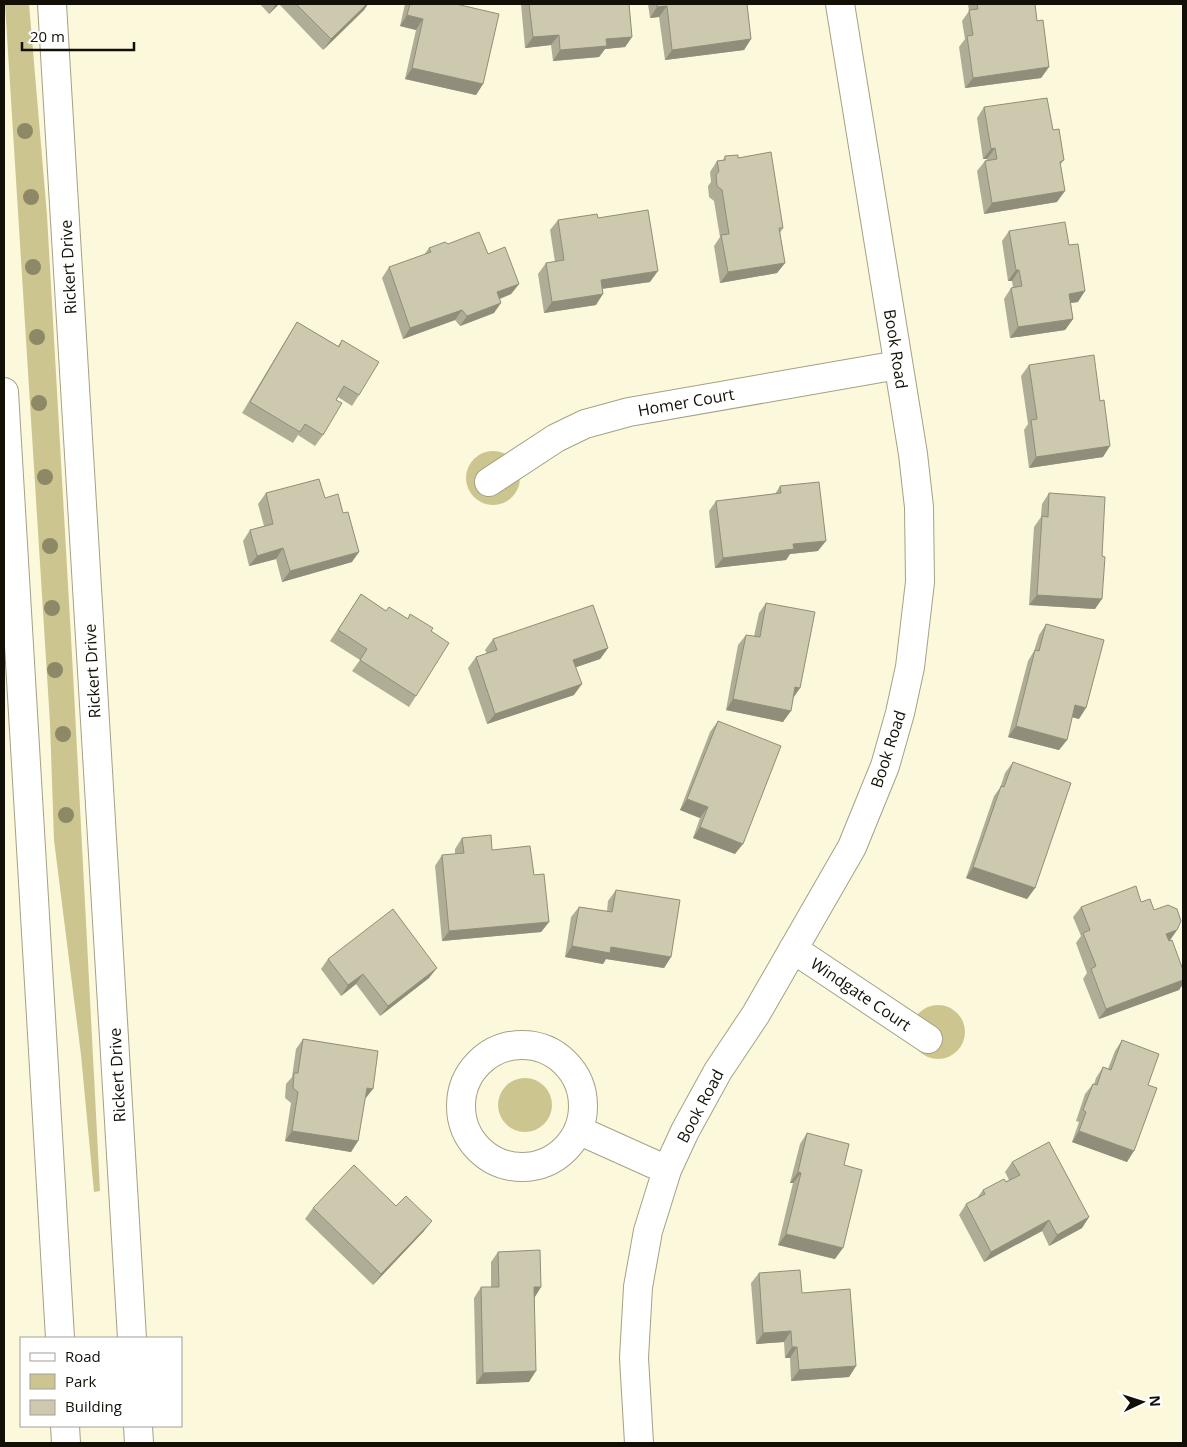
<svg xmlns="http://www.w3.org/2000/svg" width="1187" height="1447" viewBox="0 0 1187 1447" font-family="'Open Sans',sans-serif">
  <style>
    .green { fill: #ccc590 }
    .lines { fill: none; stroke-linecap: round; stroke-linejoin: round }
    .minor-casing { stroke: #a4a187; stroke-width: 30 }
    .tertiary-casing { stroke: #a4a187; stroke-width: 30 }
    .minor { stroke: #fff; stroke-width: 28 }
    .tertiary { stroke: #fff; stroke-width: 28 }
    .tree { fill: #8d8866 }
    .wall { fill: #b0ad96 }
    .shaded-wall { fill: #908d7a }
    .building { fill: #cdc9ae; stroke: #908d7a }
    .labels { text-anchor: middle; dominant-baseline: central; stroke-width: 4; stroke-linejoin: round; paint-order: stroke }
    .street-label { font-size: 16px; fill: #110f06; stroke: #fff }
  </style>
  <rect width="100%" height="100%" fill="#fcf8dc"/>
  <path class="green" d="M5,4h24l18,211 26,458 27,518 -6,1 -13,-137 -27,-215 -4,-117z
    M466 478a27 27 0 1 1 54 0a27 27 0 1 1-54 0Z
    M911 1032a27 27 0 1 1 54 0a27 27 0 1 1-54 0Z
    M498 1105a27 27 0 1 1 54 0a27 27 0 1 1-54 0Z"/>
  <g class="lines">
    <defs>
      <path id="minor" d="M489,482l67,-44 29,-14 44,-12 269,-47
        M793,949l135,90
        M461 1106a61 61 0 1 1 122 0a61 61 0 1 1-122 0Z
        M578,1130l89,40
        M639,1443l-5,-85 4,-71 10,-56 19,-61 18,-39 33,-60 38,-57 96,-167 33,-81 15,-53 10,-46 10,-85 -1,-75 -6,-53 -73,-450"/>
      <path id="tertiary" d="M52,4l80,1334
        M4,392l56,946
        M65,1426l1,17
        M138,1426l1,17"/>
    </defs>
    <use href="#minor" class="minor-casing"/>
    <use href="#tertiary" class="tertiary-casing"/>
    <use href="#minor" class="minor"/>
    <use href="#tertiary" class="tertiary"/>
  </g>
  <g class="tree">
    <circle cx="25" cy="131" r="8"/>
    <circle cx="31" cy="197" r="8"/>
    <circle cx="33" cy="267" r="8"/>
    <circle cx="37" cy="337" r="8"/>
    <circle cx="39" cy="403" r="8"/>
    <circle cx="45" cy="477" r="8"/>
    <circle cx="50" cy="546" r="8"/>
    <circle cx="52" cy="608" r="8"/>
    <circle cx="55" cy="670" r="8"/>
    <circle cx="63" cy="734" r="8"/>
    <circle cx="66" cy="815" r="8"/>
  </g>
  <path class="wall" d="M260,4h108l-4,6 -41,40 -44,-46 -10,10z
    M405,4h51l27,80 -7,11 -71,-16 11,-49 -16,-4z
    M521,4h108l3,33 -7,10 -20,2 -6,8 -46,4 -2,-16 -26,3z
    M648,4h99l4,35 -7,11 -79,10 -6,-43 -9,1z
    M968,4h67l2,17 12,46 -8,11 -76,10 -6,-41 6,-8 -3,-18 7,-10z
    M984,107l69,23 11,30 -4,5 -3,37 -73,12 -7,-43 8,-10 2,-1v-1h-4l-6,-41z
    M725,156l13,2 45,70 -3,5 5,30 -8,10 -57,10 -6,-37 6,-9 -6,-36 -5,-4 -1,-11 3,-4 -1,-10 7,-11 6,-1z
    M598,218l52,64 -48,7 -6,16 -52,8 -6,-39 8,-11 9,-1 -5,-32 8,-10z
    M1009,231l69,71 -7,1 2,16 -8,11 -55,8 -6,-39 7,-11h2l-1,-7h-4l-6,-40z
    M448,244l40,10 31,30 -8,10 -11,5 -6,14 -34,13 -5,-6 -52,19 -21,-61 7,-11 35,-12 5,-7z
    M297,322l41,24 4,-6 17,55 -7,11 -14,-9 -15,38 -8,11 -17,-11 -5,8 -51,-30 48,-80z
    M1029,365l71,36 3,56 -74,11 -5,-38 4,-6 -7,-48z
    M780,486l38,65 -28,3 -4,6 -71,8 -6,-57 7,-10 59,-7z
    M266,493l59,5 18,15 9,49 -70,20 -6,-23 -27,7 -6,-25 7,-11 14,-4 -6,-22z
    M1049,493l53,63 -7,53 -66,-4 5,-78 7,-10 1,-13z
    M361,594l25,17 21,7 24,13 -15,65 -7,11 -57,-36 8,-11 -30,-19z
    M766,603l34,85 -6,9 -11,25 -57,-12 12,-65 8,-10 8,1 5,-23z
    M1046,624l33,95 -7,-2 -5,23 -8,10 -51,-13 20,-76 6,-10 5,-16z
    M493,639l115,9 -8,11 -24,8 -2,28 -87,29 -19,-56 8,-11 11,-3 -2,-4z
    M718,721l17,133 -42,-16 7,-20 -20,-8 30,-78z
    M1013,762l22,126 -8,11 -61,-21 28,-82 6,-8 5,-15z
    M462,838l30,12 42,25 15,47 -8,10 -99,9 -7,-75 7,-11 13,-1v-5z
    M616,890l55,67 -7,11 -58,-9 -3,5 -38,-7 6,-40 8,-10 28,4 1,-10z
    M1141,902l13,8 23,20 -7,10 13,30v14l-4,6 -80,29 -16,-40 4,-6 -11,-30 5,-7 -8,-19 8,-10z
    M328,959l101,19 -49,38 -24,-32 -15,12 -20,-27z
    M303,1039l62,60 -7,42 -7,11 -66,-11 6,-38 -6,-5 1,-14 6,-7 4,-28z
    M1122,1040l26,45 -21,77 -55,-20 7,-20 -3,-1 9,-27 8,-10h1l2,-6 7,-11 5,2 7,-18z
    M807,1133l37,32 -9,94 -57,-14 15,-62h-3l10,-39z
    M1012,1162l77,55 -7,11 -33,18 -7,-15 -58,31 -25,-47 7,-11 11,-6 6,-8 26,-10 -4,-8z
    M396,1206l28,25 -51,54 -68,-66 8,-11z
    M498,1252l43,35 -6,10 -6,85 -53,2 -2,-86 7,-11h10v-25z
    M759,1273l43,20 54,73 -7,11 -58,4 -1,-23h-5l-1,-16 -28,2 -5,-61z"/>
  <path class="shaded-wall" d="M276,4h3l-10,10z
    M367,4h1l-4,6 -41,40 8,-11z
    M667,6l-8,11 -9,1 7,-11z
    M407,15l16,4 -7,11 -16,-4z
    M559,35l-8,10 -26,3 8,-11z
    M632,37l-7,10 -20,2 -6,8 -46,4 7,-11 46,-11z
    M751,39l-7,11 -79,10 7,-10z
    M1049,67l-8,11 -76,10 8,-10z
    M412,68l71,16 -7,11 -71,-16z
    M995,148l-8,11h-4l8,-10z
    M1065,191l-8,11 -73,12 8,-11z
    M785,263l-8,10 -57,10 8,-11z
    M1016,270h3l-7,11h-4z
    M658,271l-8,11 -57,8 8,-10z
    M519,284l-8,10 -21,8 7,-10z
    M1085,291l-7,11 -16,2 7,-10z
    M603,294l-7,11 -52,8 8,-11z
    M501,303l-7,10 -34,13 7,-10z
    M462,310l-7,10 -52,19 7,-11z
    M1073,319l-8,11 -55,8 8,-11z
    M1110,446l-7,11 -74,11 7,-11z
    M826,541l-8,10 -28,3 -4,6 -71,8 8,-10 70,-14z
    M283,548l-7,11 -27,7 8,-10z
    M359,552l-7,10 -70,20 8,-11z
    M1037,595l65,4 -7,10 -66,-4z
    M608,648l-8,11 -35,12 8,-11z
    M582,684l-8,11 -87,29 8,-10z
    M795,687l5,1 -8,11z
    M733,699l58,12 -8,11 -57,-12z
    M1075,705l11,3 -7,11 -11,-3z
    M1016,726l51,14 -8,10 -51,-13z
    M687,799l21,8 -8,11 -20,-8z
    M700,827l43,17 -8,10 -42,-16z
    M973,867l62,21 -8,11 -61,-21z
    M549,922l-8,10 -99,9 7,-10z
    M1177,930l-7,10 -11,4 7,-10z
    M572,946l39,1 60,10 -7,11 -58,-9 -3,5 -38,-7z
    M437,968l-8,10 -49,38 8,-10z
    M363,974l-7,10 -15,12 7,-11z
    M1183,980v4l-4,6 -80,29 7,-10z
    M367,1088l6,1 -8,10z
    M292,1131l66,10 -7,11 -66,-11z
    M1079,1131l55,20 -7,11 -55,-20z
    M798,1172l3,1 -8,10h-3z
    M1089,1217l-7,11 -33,18 8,-11z
    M1049,1220l-7,11 -58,31 7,-10z
    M432,1221l-8,10 -51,54 8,-11z
    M786,1234l57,14 -8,11 -57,-14z
    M534,1287h7l-7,11z
    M791,1331l-7,11 -28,2 7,-11z
    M792,1347h5l-7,11h-5z
    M856,1366l-7,11 -58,4 8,-11z
    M536,1371l-7,11 -53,2 7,-11z"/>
  <path class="building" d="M296,4h71l-36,35z
    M410,4h46l43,10 -16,70 -71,-16 11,-49 -16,-4z
    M529,4h100l3,33 -26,2 1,7 -47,4 -1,-15 -26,2z
    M657,4h90l4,35 -79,11 -5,-44 -10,1z
    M977,4h58l2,17 6,-1 6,47 -76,11 -6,-42 6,-1 -4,-25 9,-1z
    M1047,98l6,32 6,-1 5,31 -4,2 5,29 -73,12 -7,-42 12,-2 -2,-11 -4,1 -7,-42z
    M771,152l12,76h-4l6,35 -57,9 -7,-37 8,-1 -7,-44 -5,-4 -1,-11 3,-4 -2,-10 8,-1v-4l13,-1v3z
    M648,210l10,61 -57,9 2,14 -51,8 -6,-39 18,-3 -6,-40 39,-6 1,4z
    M1065,222l4,23 9,-1 7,47 -16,3 4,25 -55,8 -7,-39 11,-2 -3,-16h-3l-7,-39z
    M479,232l9,22 17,-7 14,37 -22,8 4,11 -34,13 -5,-6 -52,18 -21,-61 42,-15 -2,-4 16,-6 3,2z
    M297,322l42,25 3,-7 37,22 -20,33 -15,-9 -8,14 6,3 -19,32 -18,-11 -5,8 -50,-30z
    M1094,355l6,46 4,-1 6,46 -74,11 -5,-37 6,-1 -8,-54z
    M319,479l6,19 13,-4 5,19 5,-1 11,40 -69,19 -7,-23 -26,8 -7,-26 23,-6 -7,-31z
    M819,482l7,59 -33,3 1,5 -71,9 -7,-57 65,-8 -1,-7z
    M1049,493l56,4 -3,59 3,1 -3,42 -65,-4 5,-79 6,1z
    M361,594l25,17 3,-4 19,12 2,-5 23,14 -2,3 18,12 -33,53 -56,-36 7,-11 -29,-19z
    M766,603l49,9 -15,76 -5,-1 -4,24 -58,-12 13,-64 14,2z
    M593,605l15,43 -35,12 9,24 -87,30 -19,-57 21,-7 -4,-11z
    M1046,624l58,16 -18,68 -11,-3 -8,35 -51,-14 19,-76 4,1z
    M718,721l63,25 -38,98 -43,-17 8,-20 -21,-8z
    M1013,762l58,21 -36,105 -62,-21 28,-81 3,1z
    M491,835l1,15 38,-4 4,29 10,-1 5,48 -100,9 -7,-76 22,-2 -2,-15z
    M1136,886l5,16 9,-3 4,11 14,-5 9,4 4,12 -4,9 -11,4 3,7 3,-1 11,30v10l-77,29 -15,-40 5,-3 -13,-33 7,-3 -9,-23z
    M616,890l64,10 -9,57 -60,-10 -1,6 -38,-7 7,-39 33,5z
    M393,909l44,59 -49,38 -25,-32 -15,11 -20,-26z
    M303,1039l75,12 -5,38 -6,-1 -9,53 -66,-10 6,-39 -5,-4 1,-15h4z
    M1122,1040l37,14 -11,31 9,3 -23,63 -55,-20 7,-19 -3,-2 10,-26 4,1 6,-18 8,3z
    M807,1133l42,11 -5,21 18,5 -19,78 -57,-14 15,-61 -3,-1z
    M1049,1142l40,75 -32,18 -8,-15 -58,32 -25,-48 19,-10 -2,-4 21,-11 2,3 14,-7 -8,-13z
    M354,1165l42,41 10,-10 26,25 -51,53 -68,-66z
    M540,1250l1,37h-7l2,84 -53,2 -2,-86h18l-1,-35z
    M800,1270l2,23 48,-4 6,77 -57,4 -2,-23h-5l-1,-16 -28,2 -4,-60z"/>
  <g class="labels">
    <g class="street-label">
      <text transform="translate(68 267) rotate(-93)">Rickert Drive</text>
      <text transform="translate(896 349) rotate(81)">Book Road</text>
      <text transform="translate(686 402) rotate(-10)">Homer Court</text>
      <text transform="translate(92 671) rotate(-93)">Rickert Drive</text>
      <text transform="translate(888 749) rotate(-72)">Book Road</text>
      <text transform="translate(861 994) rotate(34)">Windgate Court</text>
      <text transform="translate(117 1075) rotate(-93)">Rickert Drive</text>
      <text transform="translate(700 1106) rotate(-62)">Book Road</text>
    </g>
  </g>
  <rect width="1187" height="1447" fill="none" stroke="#110f06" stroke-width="10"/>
  <rect x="20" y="1337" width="162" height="90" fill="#ffffff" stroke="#a09f9b"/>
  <rect x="30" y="1353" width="25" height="8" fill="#ffffff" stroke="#a09f9b"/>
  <text x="65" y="1362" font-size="15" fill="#110f06">Road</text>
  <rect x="30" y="1374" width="25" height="15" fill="#ccc590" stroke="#a09f9b"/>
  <text x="65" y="1387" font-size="15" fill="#110f06">Park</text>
  <rect x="30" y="1400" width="25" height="15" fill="#cdc9ae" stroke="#a09f9b"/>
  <text x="65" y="1412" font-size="15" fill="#110f06">Building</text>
  <g transform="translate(1142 1402) rotate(86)" stroke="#ffffff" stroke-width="4" paint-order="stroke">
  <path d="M0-4L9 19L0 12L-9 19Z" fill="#110f06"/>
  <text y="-8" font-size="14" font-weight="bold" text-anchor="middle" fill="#110f06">N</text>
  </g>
  <path d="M22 42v8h112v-8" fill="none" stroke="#110f06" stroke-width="2.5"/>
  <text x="30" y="42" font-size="15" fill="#110f06" stroke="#ffffff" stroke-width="4" paint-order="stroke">20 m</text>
</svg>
